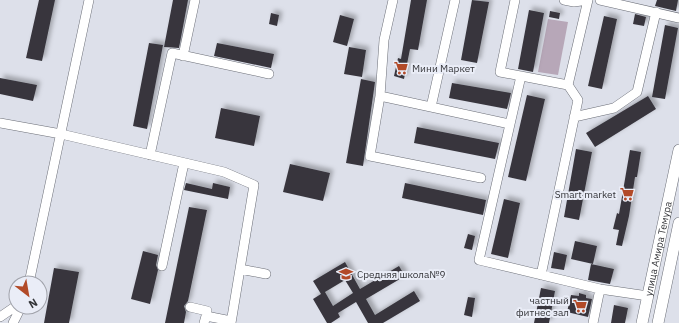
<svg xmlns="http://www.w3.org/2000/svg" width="679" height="323" viewBox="0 0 679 323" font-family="'IBM Plex Sans',sans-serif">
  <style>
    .green { fill: #b7a7b8 }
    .building { fill: #38363e; fill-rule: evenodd; filter: url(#shadow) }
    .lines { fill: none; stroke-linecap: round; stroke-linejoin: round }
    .minor-casing { stroke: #6b6e77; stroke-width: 10 }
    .major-casing { stroke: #6b6e77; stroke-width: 12 }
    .minor { stroke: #fff; stroke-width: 9 }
    .major { stroke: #fff; stroke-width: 11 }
    .labels { text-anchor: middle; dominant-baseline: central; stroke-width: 4; stroke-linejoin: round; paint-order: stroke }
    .poi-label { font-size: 10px; fill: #343539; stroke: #eaedf7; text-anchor: start }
    .street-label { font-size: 10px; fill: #343539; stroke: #eaedf7 }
  </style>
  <defs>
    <filter id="shadow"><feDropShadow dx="3.5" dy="-3.5" stdDeviation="2" flood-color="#0004"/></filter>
  </defs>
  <rect width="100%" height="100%" fill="#dde0ea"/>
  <path class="green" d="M548,19l20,3 -10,53 -20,-3z"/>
  <path class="building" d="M39,0h16l-13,61 -16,-3z
    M173,0h15l-9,48 -15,-1z
    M411,0h16l-9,50 -8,-1 -6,30 -10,-3 4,-18 3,1z
    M472,0l17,2 -12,61 -16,-3z
    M657,0h21l-2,11 -21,-5z
    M529,10l15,3 -11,59 -15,-3z
    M550,11l10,2 -1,6 -10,-2z
    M271,13l8,2 -2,11 -8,-2z
    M635,14l11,3 -2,9 -11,-2z
    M340,15l14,4 -7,27 -14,-4z
    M604,16l13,3 -15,70 -14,-3z
    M665,25l13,3 -13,71 -13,-2z
    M149,43l14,2 -16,84 -14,-3z
    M217,43l57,11 -3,14 -57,-12z
    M349,47l17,3 -4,27 -18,-3z
    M0,78l37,7 -4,16 -33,-7z
    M361,79l14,3 -12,84 -17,-3z
    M452,83l59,10 -4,16 -58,-11z
    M527,95l18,4 -19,82 -18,-4z
    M648,96l8,13 -61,38 -9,-14z
    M221,108l39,8 -6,30 -39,-8z
    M417,127l82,16 -4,16 -81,-16z
    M576,149l16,3 -13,68 -15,-3z
    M630,150l11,2 -4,25h-2l-6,39 -7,30 -6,-1 3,-15 -6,-1 4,-16 2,1z
    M290,164l40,9 -7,28 -40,-9z
    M186,183l26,6 1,-6 17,4 -2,12 -44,-9z
    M405,183l81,17 -3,15 -81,-17z
    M504,199l16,4 -12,55 -17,-4z
    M189,207l18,3 -19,91 -4,5 2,6 -2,11h-19z
    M468,234l7,2 -3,14 -8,-2z
    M575,241l22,5 -4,18 -22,-5z
    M143,251l15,4 -2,10 2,5 -8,34 -19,-5z
    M554,252l13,3 -3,15 -13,-2z
    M345,262l15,27 39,-23 6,10 -39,23 9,16 39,-24 6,10 -37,22h-15l-12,-21 -18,11 2,4 -9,6h-4l-14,-24 8,-5 -8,-13zM345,280l8,13 -20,13 -8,-14z
    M591,264l23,5 -4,15 -22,-4z
    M54,268l25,4 -10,51h-25z
    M541,288l14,3 -6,32h-15z
    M579,293l7,2v3l6,1 -4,18 -21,-5 4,-17 8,1z
    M468,297l7,1 -3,19 -8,-2z
    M614,305l14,3 -3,15h-14z"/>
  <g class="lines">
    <defs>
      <path id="minor" d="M393,0l-9,40 -4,56 -10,60 111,22
        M515,0l-15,72 68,13 20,-85
        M564,0l10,2 14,-2
        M600,0l79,18
        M183,56l12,-56
        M521,76l-42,184 121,29
        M380,96l130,28
        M431,107l24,-107
        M574,117l40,-9 23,-16 19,-80
        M0,123l61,11 163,38 30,13 -23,138
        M150,155l22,-102 97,21
        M162,266l22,-103
        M240,269l26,5
        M541,275l37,-175 -10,-15
        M29,283l60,-283
        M190,307l17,4 -1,5
        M0,317l16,-11
        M13,323l8,-16
        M204,323l2,-7 25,5
        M593,323l7,-34 48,7"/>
      <g id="major">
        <path id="s1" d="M642,323l37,-173"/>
        <path d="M658,323l21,-100"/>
      </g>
    </defs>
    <use href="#minor" class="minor-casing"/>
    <use href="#major" class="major-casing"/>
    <use href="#minor" class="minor"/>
    <use href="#major" class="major"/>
  </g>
  <defs>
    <symbol id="supermarket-bare" viewBox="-9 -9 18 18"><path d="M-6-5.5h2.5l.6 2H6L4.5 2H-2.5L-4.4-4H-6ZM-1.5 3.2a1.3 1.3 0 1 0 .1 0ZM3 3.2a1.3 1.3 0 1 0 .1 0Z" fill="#b24a28" stroke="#eaedf7" stroke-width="2.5" paint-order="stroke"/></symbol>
    <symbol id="school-bare" viewBox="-9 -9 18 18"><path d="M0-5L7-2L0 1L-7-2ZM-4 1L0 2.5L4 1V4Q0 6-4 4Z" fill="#b24a28" stroke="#eaedf7" stroke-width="2.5" paint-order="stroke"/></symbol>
  </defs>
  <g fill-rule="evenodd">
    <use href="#supermarket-bare" x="391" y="58" width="20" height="20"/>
    <use href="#supermarket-bare" x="617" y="184" width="20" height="20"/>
    <use href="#school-bare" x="336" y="264" width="20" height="20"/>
    <use href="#supermarket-bare" x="570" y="296" width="20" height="20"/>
  </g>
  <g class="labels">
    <g class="poi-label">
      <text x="412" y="68">Мини Маркет</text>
      <text x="616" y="194" text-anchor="end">Smart market</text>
      <text x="357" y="274">Средняя школа№9</text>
      <text x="569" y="300" text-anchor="end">частный<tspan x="569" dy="12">фитнес зал</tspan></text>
    </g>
    <g class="street-label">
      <text stroke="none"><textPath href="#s1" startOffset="76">улица Амира Темура</textPath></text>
    </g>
  </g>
  <g transform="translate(28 295) rotate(149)"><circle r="19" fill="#eaedf7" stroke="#a1a3ab"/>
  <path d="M0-3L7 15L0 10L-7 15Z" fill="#b24a28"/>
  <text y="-6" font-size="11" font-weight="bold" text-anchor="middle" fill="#343539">N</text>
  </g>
</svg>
